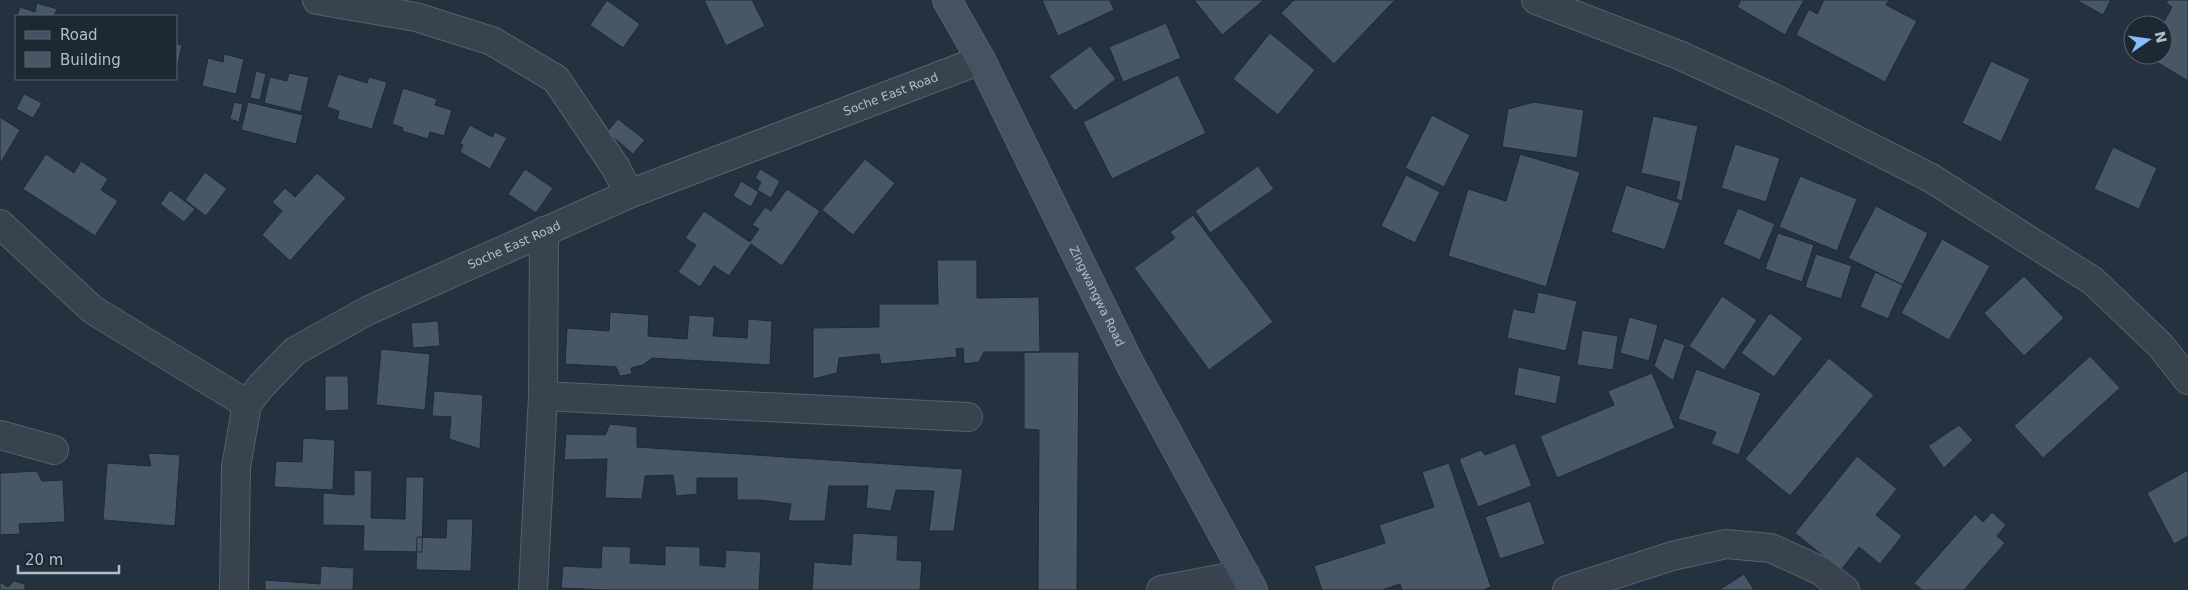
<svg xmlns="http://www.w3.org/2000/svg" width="2188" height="590" viewBox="0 0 2188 590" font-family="'DejaVu Sans',sans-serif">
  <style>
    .building { fill: #475765; stroke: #1f2a35 }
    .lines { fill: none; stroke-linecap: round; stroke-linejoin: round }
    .street-casing { stroke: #56616c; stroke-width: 30 }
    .secondary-casing { stroke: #56616c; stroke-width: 30 }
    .street { stroke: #38434e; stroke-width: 28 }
    .secondary { stroke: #465262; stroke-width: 28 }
    .labels { text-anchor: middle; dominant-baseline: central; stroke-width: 4.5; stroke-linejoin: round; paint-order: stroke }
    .street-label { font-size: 12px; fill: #b4bec9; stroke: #1d2833 }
  </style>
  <rect width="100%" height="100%" fill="#24313f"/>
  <path class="building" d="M607,0l33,24 -17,24 -33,-23z
    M704,0h48l13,26 -39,20z
    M1042,0h68l4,10 -56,26z
    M1194,0h70l-42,35z
    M1294,0h101l-61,64 -53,-51z
    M1741,0h63l-19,35 -48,-28z
    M1824,0h65l-3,5 31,16 -32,61 -89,-47 13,-26 8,5z
    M2076,0h35l-8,15z
    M2168,0h20v81l-38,-23 1,-3h12v-21l4,-6 -5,-3 10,-18 -6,-4z
    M37,3l20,6 -3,7h-37l3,-9 15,5z
    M1166,23l15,35 -58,24 -14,-35z
    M1270,33l45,37 -37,45 -45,-36z
    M176,44l6,1 -6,27z
    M1090,46l26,33 -41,32 -26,-35z
    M224,54l20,5 -8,35 -34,-8 6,-28 15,4z
    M1991,61l39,18 -29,63 -39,-19z
    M256,71l10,3 -6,26 -10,-2z
    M289,73l20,4 -8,35 -37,-9 6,-26 17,4z
    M338,74l29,9 2,-6 18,5 -15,47 -35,-10 2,-8 -12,-4z
    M1178,75l28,58 -94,46 -29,-57z
    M403,88l34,11 -2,6 17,5 -8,26 -14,-4 -2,7 -26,-8 1,-3 -11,-4z
    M24,94l18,9 -9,15 -17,-9z
    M234,102l9,2 -4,18 -9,-3z
    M248,102l55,13 -7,29 -55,-14z
    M1534,102l50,8 -7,48 -75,-11 6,-38z
    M1432,115l38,20 -26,52 -39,-19z
    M1653,116l45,10 -16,75 -6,-2 4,-17 -39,-9z
    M0,117l20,13 -20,34z
    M618,119l27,21 -12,14 -26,-22z
    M470,125l22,12 3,-5 12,6 -17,31 -30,-17 3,-7 -3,-2z
    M1735,144l45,14 -14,44 -45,-14z
    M2113,147l44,21 -18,41 -45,-20z
    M46,154l28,19 7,-12 27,18 -7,11 17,11 -23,35 -72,-47z
    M1520,154l60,18 -34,115 -98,-31 20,-67 38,12z
    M865,159l30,24 -42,52 -31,-25z
    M1258,166l16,23 -64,44 -15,-22z
    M525,169l28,19 -17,25 -28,-19z
    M760,169l20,12 -9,17 -14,-8 4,-8 -6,-4z
    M205,172l22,17 -21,27 -21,-16z
    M317,173l29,25 -56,63 -28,-26 20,-24 -10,-9 13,-14 10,9z
    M1406,175l34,17 -25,51 -34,-17z
    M1800,176l57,23 -20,52 -58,-24z
    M741,181l18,11 -8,15 -18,-11z
    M1626,185l54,18 -15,47 -54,-18z
    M787,189l33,22 -38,55 -31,-22 -22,32 -15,-10 -14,21 -22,-15 18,-27 -11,-7 19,-27 46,31 9,-13 -7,-4 13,-18 6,4z
    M170,190l25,19 -11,13 -24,-18z
    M1876,206l52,27 -25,52 -55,-27z
    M1738,208l37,16 -15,36 -37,-16z
    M1193,215l80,107 -64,48 -75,-102 41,-30 -5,-6z
    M1778,233l36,12 -12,37 -37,-13z
    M1942,239l48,27 -41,74 -48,-27z
    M1816,254l36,12 -11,33 -36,-12z
    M937,260h40v38l62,-1 1,55h-56l-5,10 -15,2 -1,-16 -7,1 1,8 -76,7 -2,-10 -40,4 -2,15 -24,6v-51l66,-1v-23h59z
    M1875,272l28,13 -15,34 -28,-12z
    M2024,276l40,42 -40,38 -40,-43z
    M1538,292l39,9 -11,50 -59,-13 6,-29 21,4z
    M1722,296l35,24 -33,50 -35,-24z
    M610,312l39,3 -1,21 39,3 2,-24 26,2 -2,19 34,2 1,-19 24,2 -2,44 -118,-7 -9,7 -12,3 1,6 -12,2 -4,-9 -51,-3 2,-36 42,3z
    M1770,313l33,25 -29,39 -33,-24z
    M1629,317l29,8 -9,36 -29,-8z
    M438,321l2,25 -27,2 -2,-25z
    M1582,330l36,6 -5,34 -36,-5z
    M1664,338l21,7 -12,36 -19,-15z
    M381,349l49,5 -5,56 -49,-5z
    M1024,352h55l-2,238h-39l1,-160 -15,-1z
    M2090,356l30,32 -77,70 -29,-32z
    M1829,358l45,37 -84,101 -45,-37z
    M1518,367l43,9 -5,28 -42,-9z
    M1696,369l65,24 -22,62 -28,-11 5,-12 -38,-13z
    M1652,373l23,55 -118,50 -17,-42 74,-31 -6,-14z
    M325,376h23l1,34 -24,1z
    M434,391l49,4 -3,54 -31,-10 2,-22 -19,-1z
    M610,424l27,3v20l326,22 -9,62h-25l5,-40 -38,-1 -5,21 -25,-3 2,-22h-39l-4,35h-37l3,-17 -30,-4h-24v-22h-40v16l-21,2 -3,-21 -28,1 -3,23 -37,-1 2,-39 -43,1 2,-26 39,1z
    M1959,425l14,15 -29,28 -16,-22z
    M303,438l32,2 -2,50 -59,-3 2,-26 26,1z
    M1515,443l17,43 -54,21 -19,-48 22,-9 4,5z
    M148,453l32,2 -5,71 -72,-6 4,-57 44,3z
    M1857,456l40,33 -21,26 26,21 -22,28 -21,-17 -18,23 -46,-37z
    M1449,463l42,124 -8,3h-81l-2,-6 -18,6h-60l-8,-24 71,-23 -6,-18 55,-18 -12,-35z
    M354,470l18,1 -1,47 34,1 1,-42h18l-2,75 -59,-1 1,-25 -41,-1v-32l31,2z
    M2188,470v66l-14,8 -27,-51z
    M37,471l5,10 21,-1 2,42 -46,2 1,10 -20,1v-62z
    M1530,501l15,43 -45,15 -15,-42z
    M1992,512l14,13 -9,11 8,7 -41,47h-42l-8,-7 61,-69 8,8z
    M447,519h26l-2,52 -55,-1 1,-33 29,1z
    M853,533l45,3 -1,24 25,1 -2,29h-108l2,-28 37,3z
    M602,546l29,1 -1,16 35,2v-19l35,1v18l25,2 1,-17 35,2 -2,38h-152l-46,-2 2,-22 38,2z
    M321,566l33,2 -1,22h-88v-10l55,4z
    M1744,574l10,16h-35z
    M14,581l11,3v6h-25v-8l8,5z"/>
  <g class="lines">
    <defs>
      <g id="street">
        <path d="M317,0l99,17 76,24 64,38 60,89 13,26"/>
        <path d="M1536,0l143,55 92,42 160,81 162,103 67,64 28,35"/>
        <path d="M0,224l93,86 154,94"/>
        <path d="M543,396l425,21"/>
        <path d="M0,435l54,15"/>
        <path id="s1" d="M234,590l2,-123 11,-63 15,-19 33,-34 74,-41 260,-116 352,-134"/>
        <path d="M533,590l10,-194 1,-165"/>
        <path d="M1161,590l84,-16"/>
        <path d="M1567,590l105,-34 54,-12 45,4 50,23 24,19"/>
      </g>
      <g id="secondary">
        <path id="s2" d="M947,0l34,60 149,304 123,226"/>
      </g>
    </defs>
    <use href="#street" class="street-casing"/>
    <use href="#secondary" class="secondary-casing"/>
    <use href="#street" class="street"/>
    <use href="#secondary" class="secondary"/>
  </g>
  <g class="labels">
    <g class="street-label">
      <text stroke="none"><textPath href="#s1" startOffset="908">Soche East Road</textPath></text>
      <text stroke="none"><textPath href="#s1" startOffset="502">Soche East Road</textPath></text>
      <text stroke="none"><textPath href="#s2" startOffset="332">Zingwangwa Road</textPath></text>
    </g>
  </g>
  <rect x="15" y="15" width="162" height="65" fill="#1d2833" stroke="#59646f"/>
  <rect x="25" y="31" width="25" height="8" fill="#465262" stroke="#59646f"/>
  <text x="60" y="40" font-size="15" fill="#b4bec9">Road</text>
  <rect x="25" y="52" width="25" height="15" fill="#475765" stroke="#59646f"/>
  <text x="60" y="65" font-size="15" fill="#b4bec9">Building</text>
  <g transform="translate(2148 40) rotate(77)"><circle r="24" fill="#1d2833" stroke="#59646f"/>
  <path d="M0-4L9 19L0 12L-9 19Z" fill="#88bdfa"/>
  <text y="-8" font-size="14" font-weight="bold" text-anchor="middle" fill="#b4bec9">N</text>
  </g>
  <path d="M18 565v8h101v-8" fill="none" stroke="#b4bec9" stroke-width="2.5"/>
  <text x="25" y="565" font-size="15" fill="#b4bec9" stroke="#1d2833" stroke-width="4" paint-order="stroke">20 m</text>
</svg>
